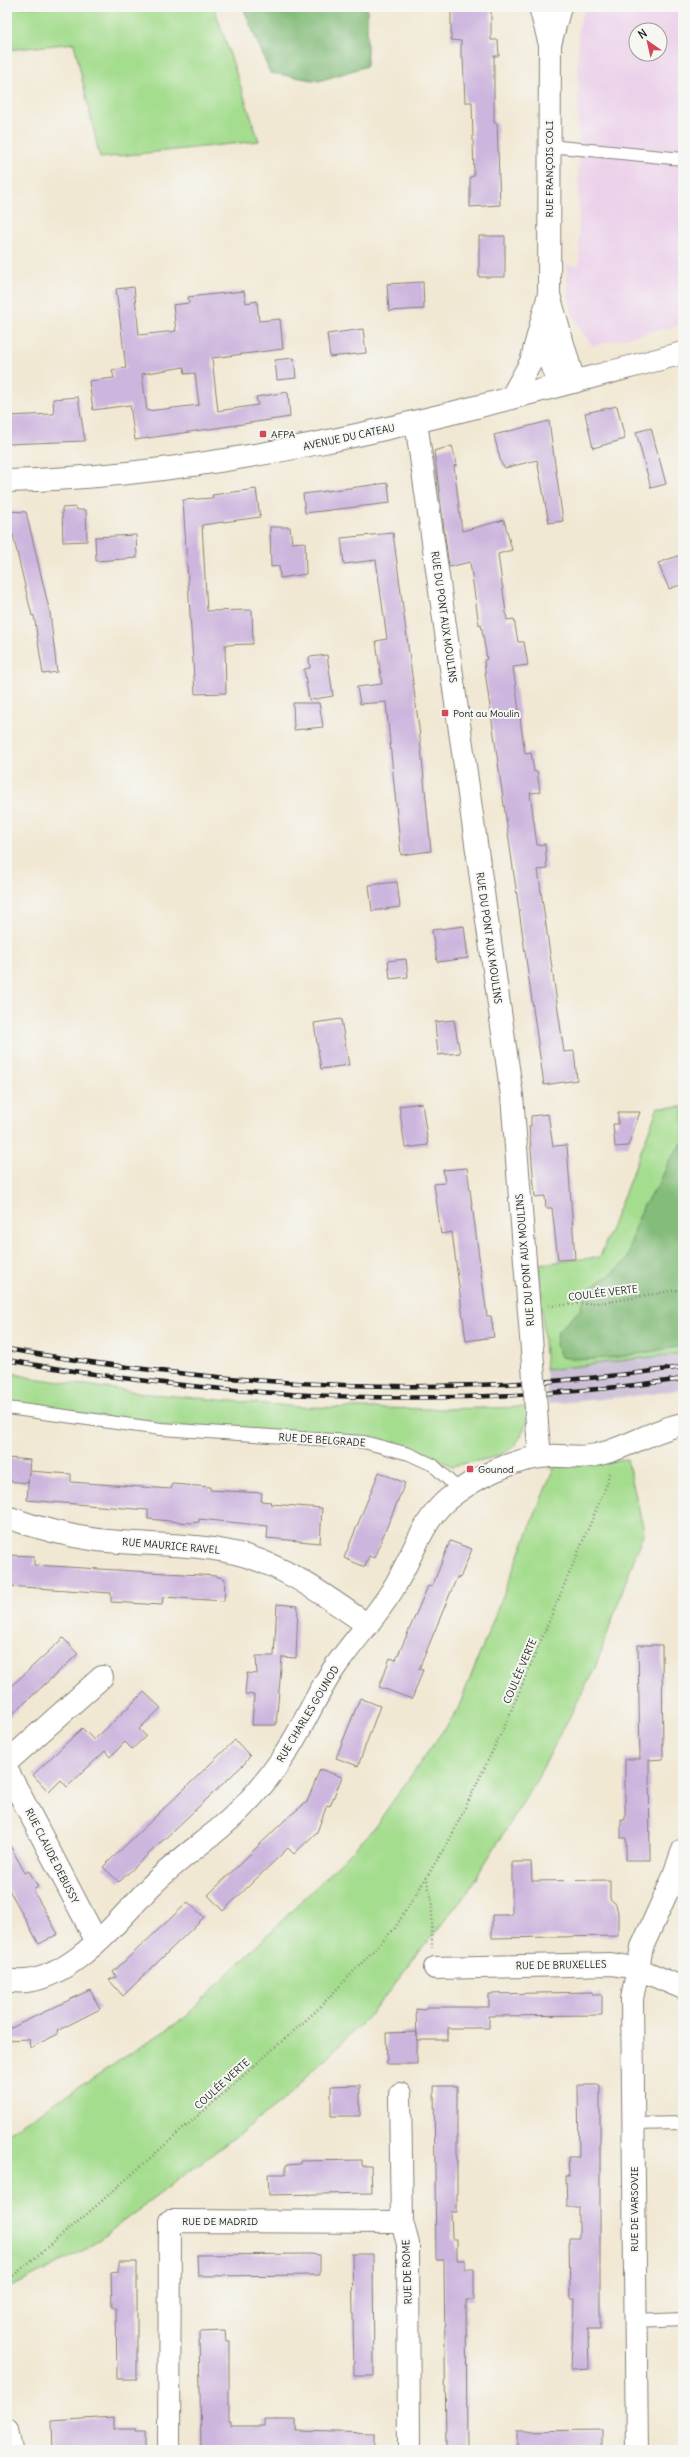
<svg xmlns="http://www.w3.org/2000/svg" width="690" height="2457" viewBox="0 0 690 2457" font-family="Delius,sans-serif">
  <style>
    .built { fill: #ecd1ea; fill-rule: evenodd }
    .industrial { fill: #cbbfd5 }
    .green { fill: #a5dd8f; stroke: #607c56 }
    .forest { fill: #84bc7a; stroke: #506c4b }
    .building { fill: #cdb6de; fill-rule: evenodd }
    .lines { fill: none; stroke-linecap: round; stroke-linejoin: round }
    .service-casing { stroke: #868278; stroke-width: 14 }
    .minor-casing { stroke: #868278; stroke-width: 24 }
    .secondary-casing { stroke: #868278; stroke-width: 24 }
    .path { stroke: #868278; stroke-width: 2.5; stroke-dasharray: 1 3; stroke-linecap: butt }
    .service { stroke: #fff; stroke-width: 12 }
    .minor { stroke: #fff; stroke-width: 22 }
    .secondary { stroke: #fff; stroke-width: 22 }
    .rail-casing { stroke: #1c1c1c; stroke-width: 4.5 }
    .rail { stroke: #f6f6f2; stroke-width: 3; stroke-dasharray: 9; stroke-linecap: butt }
    .minor-bridge-casing { stroke: #868278; stroke-width: 24; stroke-linecap: butt }
    .minor-bridge { stroke: #fff; stroke-width: 22 }
    .poi-dot { fill: #d1495b; stroke: #f6f6f2; stroke-width: 1.5 }
    .labels { text-anchor: middle; dominant-baseline: central; stroke-width: 4; stroke-linejoin: round; paint-order: stroke }
    .street-label { font-size: 10px; fill: #1c1c1c; stroke: #f6f6f2 }
    .poi-label { font-size: 10px; fill: #1c1c1c; stroke: #f6f6f2; text-anchor: start }
  </style>
  <rect width="100%" height="100%" fill="#f6f6f2"/>
  <filter id="ink" filterUnits="userSpaceOnUse"><feTurbulence type="fractalNoise" baseFrequency=".025" numOctaves="2"/><feDisplacementMap in="SourceGraphic" scale="8" xChannelSelector="R" yChannelSelector="G"/><feConvolveMatrix kernelMatrix="1 2 1 2 8 2 1 2 1" color-interpolation-filters="sRGB"/></filter>
  <filter id="wash" filterUnits="userSpaceOnUse"><feTurbulence type="fractalNoise" baseFrequency=".012" numOctaves="4" result="noise"/><feDisplacementMap in="SourceGraphic" scale="16" xChannelSelector="R" yChannelSelector="G"/><feGaussianBlur stdDeviation="0.9" result="paint"/><feColorMatrix in="noise" values="0 0 0 0 0 0 0 0 0 0 0 0 0 0 0 0 0 1.4 0 .05"/><feComposite in="paint" operator="in"/></filter>
  <g filter="url(#wash)">
    <rect width="100%" height="100%" fill="#f1e8d3"/>
    <path class="built" d="M588,7h95v317l-90,22 -14,-18 -7,-15 -4,-20 -1,-28h12l-1,-235 3,-13zM636,30h24v24h-24z"/>
    <path class="industrial" d="M683,1353v36l-40,6 -95,9 -2,-34z"/>
    <path class="green" d="M7,7h207l45,134 -159,17 -26,-115 -67,7z
      M658,1107h25v246l-137,17 -7,-106 61,-7z
      M7,1372l25,6 120,16 148,13 143,2 86,-2c-7,53 -32,49 -77,59l-26,-13 -31,-9 -234,-19 -154,-21z
      M627,1459l17,72 -49,137 -59,113 -69,111 -96,122 -91,89 -192,145 -78,40 -3,-7v-147l176,-115 188,-187 86,-121 97,-244z"/>
    <path class="forest" d="M243,7h124v59l-48,15 -49,-8z
      M683,1142v204c-40,6 -82,18 -122,11l-5,-12 2,-14 22,-21 8,-21 25,-16 14,-13 7,-31 10,-24 15,-21 11,-25z"/>
    <g id="blocks">
      <path class="building" d="M451,7h40v33h7l1,16h-5v67h3l3,82 -30,2v-30l4,-1 -2,-74h-7l-2,-45h-2v-16l-10,-1z
        M479,236h26v41h-26z
        M423,282l1,27 -35,2 -2,-27z
        M134,287l5,48 37,-4 -3,-26 16,-2 -1,-6 56,-6 2,12 11,-2 2,20 21,-2 3,30 -71,9 6,53 40,-6 -2,-8 32,-5 2,25 -155,23 -5,-35 -37,5 -4,-29 25,-3 -2,-8 14,-2 -10,-79zM184,367l1,7 10,-1 4,32 -52,6 -5,-37z
        M363,329l3,24 -36,4 -3,-23z
        M294,358l2,20 -19,2 -2,-20z
        M78,397l7,44 -78,3v-28l47,-2 -1,-15z
        M617,406l8,33 -32,9 -8,-35z
        M549,421l14,100 -14,2 -12,-63 -32,8 -4,-5 -7,-28z
        M651,428l15,56 -15,4 -15,-56z
        M452,446l5,19 -3,1 8,65 42,-11 8,30 -14,4 9,66 7,-1 4,23h6l4,23 -15,2 12,87 6,-1 3,19 3,-1 3,21 -10,1 7,52 8,-1 2,25 -9,1 26,182 10,-1 3,29 -33,5 -59,-413 -1,-12 3,-1 -6,-35 -2,1 -9,-63 -21,5 -15,-116z
        M388,483l2,20 -85,10 -2,-19z
        M256,489l4,28 -58,8 5,86 45,-1 1,34 -28,1 1,48 -31,1 -12,-194 30,-2 -1,-3z
        M76,507l1,3h9l1,31 -24,1 -1,-34z
        M7,511l19,1 24,101 7,59 -14,2 -9,-59 -2,1 -19,-81h-6z
        M270,527h20l2,16 13,-1 1,32 -26,4 -1,-12 -8,1z
        M393,533l26,195 12,123 -30,4 -15,-153 -26,2 -3,-17 25,-3 -6,-43 11,-2 -11,-79 -32,4 -3,-26z
        M136,535l1,23 -41,3 -1,-24z
        M683,554v30l-14,5 -11,-26z
        M327,655l6,41 -24,4 -5,-31 6,-1 -1,-11z
        M293,703h26l4,24 -29,3z
        M397,882l3,25 -28,4 -3,-26z
        M464,926l4,32 -31,4 -5,-32z
        M406,959l2,18 -18,2 -2,-18z
        M341,1019l8,46 -28,4 -7,-46z
        M454,1020l6,33 -22,2 -3,-33z
        M422,1103l6,42 -23,3 -6,-42z
        M618,1112h22l-12,34 -13,1 -2,-23h5z
        M548,1114l5,32 14,-1 8,114 -17,1 -6,-52h-6l-1,-12 -10,1 -6,-71h2v-10z
        M467,1168l20,148h4l3,21 -28,4 -14,-109 -11,2 -7,-50 11,-1 -2,-13z
        M7,1458l23,2 -1,11 42,3v8l100,7 1,-5 38,3v3l52,3 -1,8 10,1 -1,2 52,4 -2,35 -53,-5 1,-12 -69,-7v3l-8,1 -43,-4v-9l-121,-10 2,-28 -1,11 -21,-2z
        M379,1472l26,11 -31,75 -5,-2 -4,11 -21,-9z
        M450,1541l22,8 -12,29 -3,-1 -38,92 4,1 -11,29 -33,-12 11,-29 6,2 32,-74 4,1z
        M7,1555l27,1v9l182,11 9,3 -1,22 -61,-4 -1,8 -51,-3v-9l-104,-7z
        M277,1604l21,2 -2,52 -14,-1 -6,68h-24l2,-30 -9,-1 2,-21 10,1 -1,-18h18z
        M63,1638l15,16 -71,65v-29z
        M638,1645h24l1,114 -14,1 1,100h-24v-22h-5v-19l4,1v-61h15z
        M144,1692l17,16 -22,21 7,7 -14,13 -7,-7 -15,15 -5,-6 -38,36 -6,-7 -12,12 -16,-17 49,-47 12,12z
        M360,1698l20,8 -22,60 -22,-8z
        M235,1740l15,16 -5,7 -126,119 -16,-15z
        M320,1769l22,8 -12,29 -3,-1 -10,27 -23,22 -6,-6 -65,63 -15,-16 80,-78 19,-15z
        M7,1840l18,33 4,-2 9,16 -5,3 25,44 -19,10 -32,-58z
        M512,1862h19l1,19 78,-1v19l6,5 2,9v23l-126,2v-23h20z
        M188,1902l16,15 -81,79 -14,-16 7,-3 -3,-5z
        M90,1990l10,19 -43,22 1,3 -28,14 -1,-9 -22,1v-10z
        M592,1992l1,3h9v20l-113,1v12h-41v12h-31l-1,-31 10,1v-3h63v-13z
        M417,2032v32h-30l-1,-31z
        M360,2085v31h-29v-30z
        M578,2085h22v244h-12l1,40 -18,1 3,-71h-4l-1,-61h10v-31h-12l-1,-31h3l-1,-19h11z
        M434,2086h23v126h-6l1,27h5v21h8v9h9v31h-8l1,150h-21l-2,-190h-8z
        M362,2160v6h9l1,27 -103,2 -1,-21h18v-9l14,-1v-3z
        M310,2254l10,1v20l-122,1 -1,-21z
        M352,2254h21l1,122h-20z
        M119,2262h18v117h-20l-1,-71 -4,-1 -1,-35 8,-1z
        M225,2331l1,10h3v81h2v4h33v-6h32v11l79,2v17h-174l-2,-118z
        M114,2417v12h21v3h10v18h-92l-1,-29z
        M602,2430v20h-85v-19z"/>
    </g>
  </g>
  <g filter="url(#ink)">
    <use href="#blocks" fill-opacity="0" stroke="#868278" stroke-width="1"/>
    <g class="lines">
      <defs>
        <path id="service" d="M549,146l134,13
          M7,1408l154,21 203,13 45,12 24,11 26,25
          M633,2124l50,-1
          M635,2321l48,-2"/>
        <path id="minor" d="M540,7l9,34
          M549,295l25,87
          M542,331l4,22 14,32
          M511,398l20,-36 18,-68 1,-250 10,-37
          M416,422l96,674 20,254
          M537,1424l3,33
          M7,1517c30,11 60,19 91,23 49,6 100,2 148,16 45,13 83,43 122,69
          M7,1762l95,-85
          M7,1770l90,172
          M435,1968l176,-4 25,4 47,20
          M7,1980c54,12 109,-57 142,-92 21,-22 47,-40 70,-59 24,-20 45,-44 62,-69 21,-29 33,-63 54,-93 18,-26 41,-50 58,-78 17,-27 30,-70 55,-90 27,-22 67,-41 102,-43 15,-1 31,3 46,-1 30,-6 56,-25 87,-31
          M400,2094l2,128 6,22 1,206
          M7,2430l4,20
          M169,2450l1,-229 232,1
          M637,2450l-5,-451 10,-52 29,-64 12,-33"/>
        <path id="secondary" d="M7,481c230,-5 455,-70 676,-128"/>
      </defs>
      <use href="#service" class="service-casing"/>
      <use href="#minor" class="minor-casing"/>
      <use href="#secondary" class="secondary-casing"/>
      <path class="path" d="M549,1306l59,-4 75,-13
        M427,1880l5,23v45
        M7,2281l80,-67 228,-202 80,-84 55,-89 56,-116 101,-239 2,-11"/>
      <use href="#service" class="service"/>
      <use href="#minor" class="minor"/>
      <use href="#secondary" class="secondary"/>
      <defs>
        <path id="rail" d="M7,1349c228,39 446,51 676,18
          M7,1360c224,40 451,51 676,19"/>
      </defs>
      <use href="#rail" class="rail-casing"/>
      <use href="#rail" class="rail"/>
      <defs>
        <path id="minor-bridge" d="M532,1350l5,74"/>
      </defs>
      <use href="#minor-bridge" class="minor-bridge-casing"/>
      <use href="#minor-bridge" class="minor-bridge"/>
    </g>
  </g>
  <g class="poi-dot">
    <rect x="259" y="430" width="8" height="8" rx="2"/>
    <rect x="441" y="709" width="8" height="8" rx="2"/>
    <rect x="466" y="1465" width="8" height="8" rx="2"/>
  </g>
  <g class="labels">
    <g class="street-label">
      <text transform="translate(549 169) rotate(-90)">RUE FRANÇOIS COLI</text>
      <text transform="translate(349 437) rotate(-12)">AVENUE DU CATEAU</text>
      <text transform="translate(444 617) rotate(82)">RUE DU PONT AUX MOULINS</text>
      <text transform="translate(489 938) rotate(82)">RUE DU PONT AUX MOULINS</text>
      <text transform="translate(525 1260) rotate(-95)">RUE DU PONT AUX MOULINS</text>
      <text transform="translate(603 1293) rotate(-7)">COULÉE VERTE</text>
      <text transform="translate(322 1440) rotate(4)">RUE DE BELGRADE</text>
      <text transform="translate(171 1546) rotate(5)">RUE MAURICE RAVEL</text>
      <text transform="translate(520 1671) rotate(-67)">COULÉE VERTE</text>
      <text transform="translate(308 1714) rotate(-59)">RUE CHARLES GOUNOD</text>
      <text transform="translate(52 1856) rotate(63)">RUE CLAUDE DEBUSSY</text>
      <text transform="translate(561 1965) rotate(-1)">RUE DE BRUXELLES</text>
      <text transform="translate(222 2084) rotate(-42)">COULÉE VERTE</text>
      <text transform="translate(634 2209) rotate(-90)">RUE DE VARSOVIE</text>
      <text x="220" y="2221">RUE DE MADRID</text>
      <text transform="translate(407 2272) rotate(-92)">RUE DE ROME</text>
    </g>
    <g class="poi-label">
      <text x="271" y="434">AFPA</text>
      <text x="453" y="713">Pont au Moulin</text>
      <text x="478" y="1469">Gounod</text>
    </g>
  </g>
  <rect width="690" height="2457" fill="none" stroke="#f6f6f2" stroke-width="24"/>
  <g transform="translate(648 42) rotate(326)"><circle r="19" fill="#f6f6f2" stroke="#9f9f9c"/>
  <path d="M0-3L7 15L0 10L-7 15Z" fill="#d1495b"/>
  <text y="-6" font-size="11" font-weight="bold" text-anchor="middle" fill="#1c1c1c">N</text>
  </g>
</svg>
